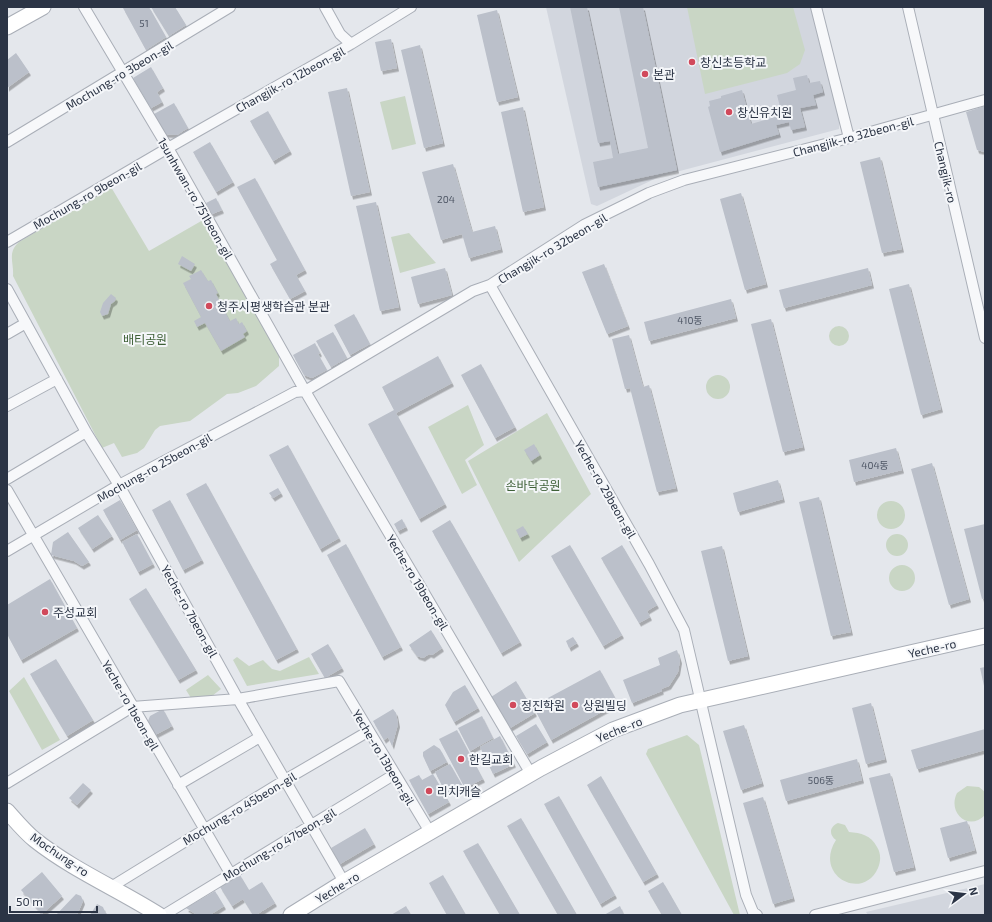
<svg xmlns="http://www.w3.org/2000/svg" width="992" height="922" viewBox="0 0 992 922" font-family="'Exo 2','Noto Sans KR',sans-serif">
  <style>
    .built { fill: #d2d6de }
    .green { fill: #c9d6c5 }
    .building { fill: #bbc0ca; filter: url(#shadow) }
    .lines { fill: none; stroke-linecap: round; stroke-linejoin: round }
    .street-casing { stroke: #a9aeb7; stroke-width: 12 }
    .secondary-casing { stroke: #a9aeb7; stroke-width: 17 }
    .street { stroke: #f7f8fa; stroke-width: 10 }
    .secondary { stroke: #fff; stroke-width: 15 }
    .poi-dot { fill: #d1495b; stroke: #f4f6f9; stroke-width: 1.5 }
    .labels { text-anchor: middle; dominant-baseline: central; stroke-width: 4; stroke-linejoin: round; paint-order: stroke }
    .number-label { font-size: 10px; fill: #4f5766 }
    .poi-label { font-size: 12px; fill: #2b3445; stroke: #f4f6f9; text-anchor: start }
    .street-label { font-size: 12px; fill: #2b3445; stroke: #f4f6f9 }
    .park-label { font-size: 12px; fill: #3f6138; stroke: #f4f6f9 }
  </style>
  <defs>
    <filter id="shadow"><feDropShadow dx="2" dy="3.5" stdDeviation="0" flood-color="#0004"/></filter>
  </defs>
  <rect width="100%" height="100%" fill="#e4e7ec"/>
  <path class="built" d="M546,7h265l28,109v13l-178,47 -64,30 -6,-2z
    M985,884v31h-117l-2,-3z"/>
  <path class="green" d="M687,7h106l12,43 -5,14 -13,9 -82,21z
    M405,96l11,48 -24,6 -12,-48z
    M111,187l38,64 54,-31 76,134v12l-23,20 -18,7 -11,1 -37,27 -30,5 -5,4 -11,18 -7,5 -15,4 -8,-14 -12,5 -89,-172c1,-14 -6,-23 6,-34z
    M409,233l27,30 -36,10 -9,-36z
    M829 336a10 10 0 1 1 20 0a10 10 0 1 1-20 0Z
    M706 387a12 12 0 1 1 24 0a12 12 0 1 1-24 0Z
    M468,405l16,40 -19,15 12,25 -15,9 -34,-67z
    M547,413l44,81 -72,68 -51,-101z
    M877 515a14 14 0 1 1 28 0a14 14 0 1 1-28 0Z
    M886 545a11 11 0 1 1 22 0a11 11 0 1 1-22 0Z
    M889 578a13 13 0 1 1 26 0a13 13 0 1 1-26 0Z
    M237,657l12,9 14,-6 9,9 8,2 29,-14 10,17 -72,12 -14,-26z
    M208,675l13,14 -9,7 -21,2 -5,-8z
    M24,677l36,63 -18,10 -33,-59z
    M687,735l12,10 41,170h-6l-88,-161 2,-5z
    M967,786l12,1 6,5v23c-16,17 -38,-2 -28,-22z
    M838,823l7,2 4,7c12,1 22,3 28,15 4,6 4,14 1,21 -15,34 -65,8 -42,-28 -7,-5 -7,-13 2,-17z"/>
  <path class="building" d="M125,7h24l17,30 -20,13 -23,-42z
    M151,7h24l11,18 -17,11z
    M570,7h17l31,147 30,-6 -29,-141h24l34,163 -79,17 -5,-25 20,-4 -3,-17 -12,2z
    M497,10l21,87 -21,5 -20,-87z
    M391,39l6,29 -16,3 -6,-29z
    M420,45l23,98 -19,5 -23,-98z
    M16,53l13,19 -22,16v-28z
    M151,67l12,21 -6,4 5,10 -11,6 -18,-30z
    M807,75l2,8 11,-2 3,11 -10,3 3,10 -16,3 5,19 -14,3 -2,-8 -13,3 3,9 -59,18 -12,-45 2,-1 -1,-5 12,-3v-2l21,-6 9,34 31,-9 -5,-20 19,-5 -3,-12z
    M347,88l23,104 -19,4 -23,-104z
    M174,103l14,25 -11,7 -12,-1 -11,-20z
    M985,106v46l-8,-2 -11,-38z
    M523,107l21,100 -21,5 -22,-100z
    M268,111l22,40 -17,10 -23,-40z
    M210,142l23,40 -17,10 -23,-40z
    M880,157l22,92 -20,4 -22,-91z
    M453,164l19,68 23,-6 6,23 -32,9 -7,-24 -21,6 -19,-68z
    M255,178l50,92 -9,5 9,16 -15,8 -20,-35 7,-4 -40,-73z
    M741,193l25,91 -21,6 -25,-91z
    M216,198l6,12 -10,4 -6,-11z
    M376,202l23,105 -19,4 -24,-105z
    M182,256l13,8 -4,7 -13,-7z
    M604,264l24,62 -21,8 -25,-62z
    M445,268l7,27 -34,9 -7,-27z
    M868,268l4,17 -88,23 -5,-18z
    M201,270l7,11 3,-1 7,13 -2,1 14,27 6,-3 3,6 3,-2 5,9 -4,3 2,3 -24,14 -16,-28 -8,4 -3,-6 7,-4 -18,-34 8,-4 -2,-3z
    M909,284l32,125 -20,6 -32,-126z
    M111,294l5,4 -1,3 -4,3 -3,10 -6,2 -2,-4 3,-9z
    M731,299l5,19 -87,23 -5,-19z
    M354,314l16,30 -20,11 -16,-30z
    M771,319l32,128 -20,5 -32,-128z
    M333,332l14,26 -16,9 -15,-26z
    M629,335l14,52 6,-2 27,103 -19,4 -27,-104 -5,1 -13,-50z
    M315,343l5,10 -2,1 9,16 -15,8 -8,-3 -11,-20z
    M438,356l14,27 -56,30 49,91 -26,15 -51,-95 26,-14 -12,-23z
    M481,364l34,63 -20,11 -34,-63z
    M534,444l6,11 -9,6 -7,-11z
    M288,445l51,93 -19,11 -51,-94z
    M896,448l6,22 -48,12 -5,-22z
    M932,463l37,136 -20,6 -38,-136z
    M778,480l5,19 -45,13 -5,-19z
    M206,483l91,166 -21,11 -90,-166z
    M278,488l3,5 -8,5 -4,-5z
    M819,497l32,135 -20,4 -32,-134z
    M120,500l17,30 -17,10 -17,-30z
    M170,500l32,60 -19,10 -31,-60z
    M98,515l14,21 -20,13 -14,-21z
    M402,519l4,8 -8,4 -4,-7z
    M450,520l70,122 -19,11 -69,-122z
    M985,524v74l-3,1 -18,-70z
    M523,526l5,8 -8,4 -4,-8z
    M68,532l21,30 -7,4 -8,-5 -23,-6 2,-13z
    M137,534l16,30 -15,8 -16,-30z
    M346,544l55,103 -19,10 -55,-102z
    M570,545l52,90 -19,11 -52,-90z
    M622,545l35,60 -10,6 3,6 -11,6 -38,-65z
    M722,546l26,110 -20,5 -27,-110z
    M50,579l27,49 -56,32 -14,-26v-29z
    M146,588l50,82 -18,10 -49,-81z
    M431,630l11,18 -10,7 -3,-1 -6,4 -6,-2 -8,-11z
    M573,637l4,6 -8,5 -3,-7z
    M328,644l14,24 -17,10 -14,-24z
    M677,650l3,10 -2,12 -9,14 -8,3 1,2 -30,12 -9,-23 37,-15 -2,-7z
    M56,659l37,61 -26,16 -37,-62z
    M985,667v19h-1l-4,-18z
    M600,670l18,33 -67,37 -18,-34z
    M516,681l19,32 -25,15 -19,-31z
    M465,685l13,23 -24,14 -9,-17 8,-13z
    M871,703l14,56 -19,5 -14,-56z
    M163,709l9,17 -17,9 -7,-14 2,-5z
    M393,709l3,4 2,11 -6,22 -4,-9 -4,3 -11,-19z
    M482,716l11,22 -23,13 -12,-23z
    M536,724l11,18 -20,12 -11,-18z
    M744,725l18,58 -21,7 -18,-59z
    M985,729v21l-68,19 -6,-19z
    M457,730l26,49 -18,9 -26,-49z
    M500,736l14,28 -21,10 -13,-27z
    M434,745l6,4 7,13 -17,9 -7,-15v-4z
    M857,759l5,21 -76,21 -6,-21z
    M450,764l12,21 -16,8 -11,-21z
    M890,773l24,94 -20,5 -25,-94z
    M433,774l16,28 -21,12 -19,-34 10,-5 3,5z
    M601,776l56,98 -14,8 -56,-97z
    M83,783l8,7 -14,15 -8,-7z
    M559,796l56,99 -15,9 -56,-100z
    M763,797l30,101 -20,6 -30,-101z
    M521,818l56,97h-19l-51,-89z
    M967,821l8,29 -27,8 -8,-30z
    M365,828l9,16 -34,20 -9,-16z
    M478,843l42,72h-20l-37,-64z
    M42,872l20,24 -20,18 -21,-24z
    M240,875l9,15 13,-8 13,21 -19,12h-3l-10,-16 -11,7 -12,-19z
    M443,875l23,40h-19l-18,-32z
    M663,882l19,33h-20l-14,-24z
    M215,891l9,15 -14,9h-13l-11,-7z
    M76,894l5,2 2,5 -6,14h-21z
    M97,904l6,3 2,5 3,3h-18z
    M406,906l5,9h-20z
    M620,906l4,9h-20z"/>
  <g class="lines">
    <defs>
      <path id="street" d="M84,7l84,141 137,243 226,383
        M325,7l15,27 11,10
        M816,7l33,131
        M908,7l77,331
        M7,142l223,-135
        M7,242l161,-94 183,-104 60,-37
        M490,285l159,279 35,66 62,265 7,17 4,3
        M7,289l79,143 33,53 119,214 106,183
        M7,334l19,-11
        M7,406l50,-27
        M7,479l79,-47
        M7,490l223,383
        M7,551l112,-66 176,-93 10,-1 168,-100 17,-6 94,-60 65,-32 35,-13 165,-42 136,-38
        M7,783l125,-76 106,-8 101,-18 91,151
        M178,785l82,-48
        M111,887l174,-107 84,-49
        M164,915l231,-141
        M815,915l170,-44"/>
      <path id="secondary" d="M7,27l36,-20
        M7,811c9,10 18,21 28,29 38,30 83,49 124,75
        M291,915l53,-33 197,-114 72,-38 67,-25 305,-69"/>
    </defs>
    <use href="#street" class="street-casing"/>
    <use href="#secondary" class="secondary-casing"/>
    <use href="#street" class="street"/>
    <use href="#secondary" class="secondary"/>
  </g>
  <g class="poi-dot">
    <circle cx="692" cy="62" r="4"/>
    <circle cx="645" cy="74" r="4"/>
    <circle cx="729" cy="112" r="4"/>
    <circle cx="209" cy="306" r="4"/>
    <circle cx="45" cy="612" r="4"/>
    <circle cx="513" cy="705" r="4"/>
    <circle cx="575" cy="705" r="4"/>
    <circle cx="461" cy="759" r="4"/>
    <circle cx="429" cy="791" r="4"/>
  </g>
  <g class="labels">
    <g class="number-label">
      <text x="144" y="23">51</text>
      <text x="446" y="199">204</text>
      <text x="690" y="320">410동</text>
      <text x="875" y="465">404동</text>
      <text x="821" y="780">506동</text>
    </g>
    <g class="poi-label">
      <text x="700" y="62">창신초등학교</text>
      <text x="653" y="74">본관</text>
      <text x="737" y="112">창신유치원</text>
      <text x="217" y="306">청주시평생학습관 분관</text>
      <text x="53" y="612">주성교회</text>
      <text x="521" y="705">정진학원</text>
      <text x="583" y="705">상원빌딩</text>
      <text x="469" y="759">한길교회</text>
      <text x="437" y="791">리치캐슬</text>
    </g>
    <g class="street-label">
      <text transform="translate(119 75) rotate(-31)">Mochung-ro 3beon-gil</text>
      <text transform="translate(290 79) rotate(-29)">Changjik-ro 12beon-gil</text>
      <text transform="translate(853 136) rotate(-15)">Changjik-ro 32beon-gil</text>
      <text transform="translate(946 172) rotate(77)">Changjik-ro</text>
      <text transform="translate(87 195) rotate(-30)">Mochung-ro 9beon-gil</text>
      <text transform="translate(196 198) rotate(60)">1sunhwan-ro 751beon-gil</text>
      <text transform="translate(552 248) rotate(-31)">Changjik-ro 32beon-gil</text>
      <text transform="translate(154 467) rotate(-29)">Mochung-ro 25beon-gil</text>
      <text transform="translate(606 489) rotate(60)">Yeche-ro 29beon-gil</text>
      <text transform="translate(418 582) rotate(59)">Yeche-ro 19beon-gil</text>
      <text transform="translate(190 611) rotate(61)">Yeche-ro 7beon-gil</text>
      <text transform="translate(932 648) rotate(-13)">Yeche-ro</text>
      <text transform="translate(131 705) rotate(60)">Yeche-ro 1beon-gil</text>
      <text transform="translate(619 729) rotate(-22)">Yeche-ro</text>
      <text transform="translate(384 757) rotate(59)">Yeche-ro 13beon-gil</text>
      <text transform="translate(239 808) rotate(-31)">Mochung-ro 45beon-gil</text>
      <text transform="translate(279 844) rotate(-31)">Mochung-ro 47beon-gil</text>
      <text transform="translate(60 854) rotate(34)">Mochung-ro</text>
      <text transform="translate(337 887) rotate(-31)">Yeche-ro</text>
    </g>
    <g class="park-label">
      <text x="145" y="339">배티공원</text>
      <text x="533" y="485">손바닥공원</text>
    </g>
  </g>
  <rect width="992" height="922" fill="none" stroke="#2b3445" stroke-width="16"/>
  <g transform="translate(964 894) rotate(75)" stroke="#f4f6f9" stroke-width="3" paint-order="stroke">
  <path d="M0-3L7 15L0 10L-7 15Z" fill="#2b3445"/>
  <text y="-6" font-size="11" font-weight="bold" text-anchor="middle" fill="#2b3445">N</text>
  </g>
  <path d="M10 906v6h87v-6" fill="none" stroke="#2b3445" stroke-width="2"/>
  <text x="16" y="906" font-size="12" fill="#2b3445" stroke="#f4f6f9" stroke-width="3" paint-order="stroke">50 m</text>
</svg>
